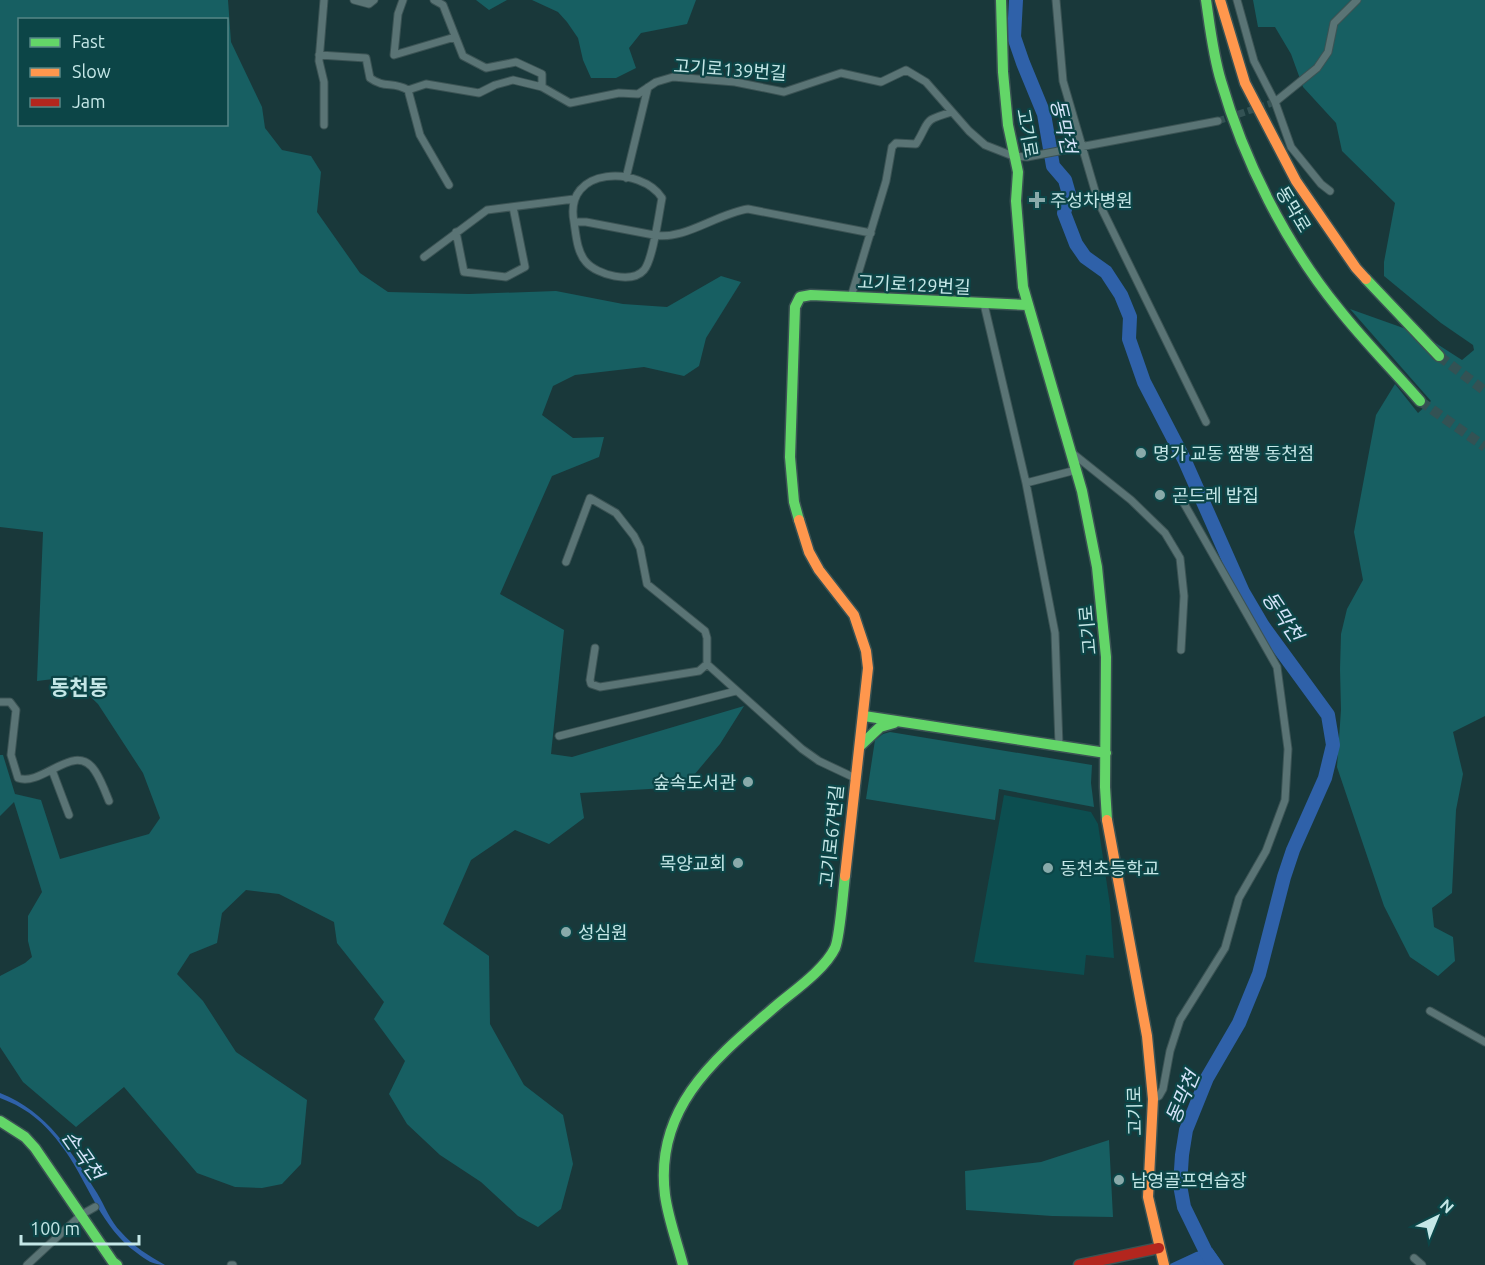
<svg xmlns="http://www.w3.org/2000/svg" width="1485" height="1265" viewBox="0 0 1485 1265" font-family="Ubuntu,'Noto Sans KR',sans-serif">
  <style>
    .built { fill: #0c4e50 }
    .green { fill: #175f62; fill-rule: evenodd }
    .water { fill: #2f61a9 }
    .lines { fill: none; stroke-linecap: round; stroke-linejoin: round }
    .river { stroke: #2f61a9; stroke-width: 14 }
    .street-tunnel { stroke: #335254; stroke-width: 7; stroke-dasharray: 7 3.5; stroke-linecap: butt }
    .secondary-tunnel { stroke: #335254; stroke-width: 10; stroke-dasharray: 10 5; stroke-linecap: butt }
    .street-casing { stroke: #3b5354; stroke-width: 9 }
    .fast-casing { stroke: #3b5354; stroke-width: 13 }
    .slow-casing { stroke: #3b5354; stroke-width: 13 }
    .jam-casing { stroke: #3b5354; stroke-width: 13 }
    .street { stroke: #5a7475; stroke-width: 7 }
    .fast { stroke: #63d668; stroke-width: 10 }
    .slow { stroke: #ff974d; stroke-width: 10 }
    .jam { stroke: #b3261e; stroke-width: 10 }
    .poi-dot { fill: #89aaaa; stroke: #0c4547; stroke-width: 2 }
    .labels { text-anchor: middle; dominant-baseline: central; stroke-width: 4.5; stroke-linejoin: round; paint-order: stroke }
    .street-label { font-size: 18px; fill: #c5e7e7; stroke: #0c4547 }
    .poi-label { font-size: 18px; fill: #c5e7e7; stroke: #0c4547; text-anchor: start }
    .water-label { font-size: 20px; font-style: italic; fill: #d5e4f9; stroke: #0c4547 }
    .quarter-label { font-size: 21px; font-weight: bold; fill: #c5e7e7; stroke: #0c4547 }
  </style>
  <rect width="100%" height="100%" fill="#19383a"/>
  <path class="built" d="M1004,795l87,17 7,12 12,81 4,53 -28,-3 -2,20 -110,-13z"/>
  <path class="green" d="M0,0h228l3,42 31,65 3,21 17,22 29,6 10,16 -4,40 43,61 28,19 81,2 87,-3 67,13 44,3 54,-31 20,6 -35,56 -7,28 -15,10 -40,-9 -69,8 -22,11 -11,29 31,23 31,-1 -5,20 -47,19 -52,118 64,36 -13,124 21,3 172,-51 -24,38 -36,43 -104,6 4,25 -35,26 -34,-14 -44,30 -28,64 46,32 1,68 34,61 39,30 10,49 -12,45 -23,18 -20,-11 -37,-34 -41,-27 -33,-31 -18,-30 16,-33 -31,-42 10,-17 -47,-59 -3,-21 -55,-28 -33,-4 -24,23 -5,30 -27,11 -13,20 26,27 33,51 71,48 -6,64 -19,20 -20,4 -27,-1 -38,-14 -73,-86 -48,40 -53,-45 -23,-35v-71l25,-13 7,-6 -4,-16v-25l14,-24 -28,-90 -14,14v-61h3l12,39 26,6 19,59 89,-25 11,-16 -17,-45 -45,-69 -28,-27 -33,4 6,-149 -43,-5zM20,20h206v104h-206z
    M476,0h31l-18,10z
    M532,0h164l-9,24 -46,9 -12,15 7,20 -20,10h-25l-8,-18 -5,-22 -11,-16 -9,-10z
    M1253,0h232v716l-32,16 10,42 -7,36 -4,83 -20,15 2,19 19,10 2,24 -17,15 -28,-19 -26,-51 -47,-139 4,-57 -1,-41 1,-35 6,-25 16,-29 -9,-48 22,-117 19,-31 23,29 13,-12 -81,-92 73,26 39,25 12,-10 -1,-5 -32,-22 -57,-47v-14l11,-59 -53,-52 -6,-28 -33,-36 -12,-33 -16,-27h-17z
    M890,732l202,33 -1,18 3,24 -95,-18 -4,31 -129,-21 9,-59 8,-6z
    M1109,1140l4,77 -61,-1 -86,-6 -1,-39 76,-9z"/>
  <path class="water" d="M0,1093c48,19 71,58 97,100 8,13 13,28 24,39 12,14 28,24 44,33 -12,0 -19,-5 -28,-12 -36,-26 -47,-66 -71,-101 -18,-26 -36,-43 -66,-54z
    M1212,1248l12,17h-56l28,-13z"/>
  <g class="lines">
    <path class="river" d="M1016,0l-2,37 9,26 21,51 9,52 12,14 4,14 -5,19 12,31 9,13 21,15 15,23 9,22 -1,22 15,43 40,77 59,133 20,34 65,89 5,30 -8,33 -32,72 -9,27 -25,97 -20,49 -32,55 -21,52 -4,25 -2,30 4,22 22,45 9,13"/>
    <path class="street-tunnel" d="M1218,121l57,-19"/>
    <path class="secondary-tunnel" d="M1439,356l46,35
      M1420,401l65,46"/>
    <defs>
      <path id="street" d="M324,0l-5,61 5,21v43
        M354,0l15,4 5,-4
        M403,0l-5,14 -4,41 61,-18
        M434,0l9,5 20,51 23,12 30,-6 26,12v13l28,16 49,-10 19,1 18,-12 17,-5 62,5 49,10 57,-19 40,9 25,-12 20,12 43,49 16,14 28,11 14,1 191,-36
        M1056,0l7,81 35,120 108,221
        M1237,0l17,61 21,41 16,45 30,37 9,7
        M319,55l47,3 4,20c15,11 22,3 38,12l12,45 29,50
        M408,90l18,-6 53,9 16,-8 18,-5 29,7
        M1275,102l42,-34 11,-16 6,-29 23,-23
        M626,178l22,-91
        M574,222c2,13 3,30 12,40 11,13 46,22 58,8 9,-10 15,-57 18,-72 -20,-32 -99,-33 -88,24h12l68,13c30,6 64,-22 94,-26l123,24
        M456,232l8,40 42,5 19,-10 -12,-60
        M424,257l63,-47 87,-11
        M851,297l35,-116 6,-34 4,-4 20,1c15,-24 5,-23 36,-32
        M984,304l42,179 29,150 4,112
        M1071,452l60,48 34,33 15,25 4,38 -3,54
        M1026,483l50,-13
        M566,562l24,-64 26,15 18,23 6,12 7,36 58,47 2,7v26l95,85 17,12 36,17
        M595,648l-5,32 1,4 9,3 99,-16 8,-7
        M0,702h10l6,8 -5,45 7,23c25,9 57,-38 77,-7 6,9 10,20 14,30
        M559,736l177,-45
        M52,770l17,45
        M1430,1011l55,31
        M1153,1099l6,-3 4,-7 7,-38 10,-31 45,-72 14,-50 27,-47 19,-51 3,-51 -11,-82 -95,-167
        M1414,1258l8,7
        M27,1265l54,-50 14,-8
        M231,1265h2"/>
      <path id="fast" d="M1001,0l2,72 5,53 10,47 -2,29 7,86 59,204 15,76 9,90 -1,130 2,33
        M1206,0c4,27 7,55 15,81 23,80 65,163 117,227 25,32 55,62 82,93
        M1366,279l73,77
        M799,520l-5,-18 -4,-45 5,-150 5,-10 11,-2 216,10
        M864,716l242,37
        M861,745l19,-18 14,-4
        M0,1121l25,16 10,11 78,114 4,3
        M683,1265c-6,-23 -15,-47 -18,-70 -11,-89 52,-138 112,-190 18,-15 48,-36 58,-57 5,-11 8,-57 10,-72"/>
      <path id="slow" d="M1220,0l25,83 51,98 60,87 10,11
        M799,520l10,32 10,18 35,45 12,36 2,17 -23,208
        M1107,820l40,216 6,63 -5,98 16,68"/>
      <path id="jam" d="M1079,1265l80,-17"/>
    </defs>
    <use href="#street" class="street-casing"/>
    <use href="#fast" class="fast-casing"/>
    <use href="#slow" class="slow-casing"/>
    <use href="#jam" class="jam-casing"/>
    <use href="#street" class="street"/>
    <use href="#fast" class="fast"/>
    <use href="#slow" class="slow"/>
    <use href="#jam" class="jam"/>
  </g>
  <g class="poi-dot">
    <path d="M1034 191h6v6h6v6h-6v6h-6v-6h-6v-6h6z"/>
    <circle cx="1141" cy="453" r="6"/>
    <circle cx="1160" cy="495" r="6"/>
    <circle cx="748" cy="782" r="6"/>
    <circle cx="738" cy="863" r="6"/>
    <circle cx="1048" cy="868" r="6"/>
    <circle cx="566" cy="932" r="6"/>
    <circle cx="1119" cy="1180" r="6"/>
  </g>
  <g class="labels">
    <g class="street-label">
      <text transform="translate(730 69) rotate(4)">고기로139번길</text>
      <text transform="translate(1028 133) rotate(80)">고기로</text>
      <text transform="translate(1294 209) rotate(59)">동막로</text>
      <text transform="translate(914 284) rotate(3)">고기로129번길</text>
      <text transform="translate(1087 630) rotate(-95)">고기로</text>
      <text transform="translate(831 836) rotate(-84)">고기로67번길</text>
      <text transform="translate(1134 1111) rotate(-91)">고기로</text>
    </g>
    <g class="poi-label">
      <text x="1050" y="200">주성차병원</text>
      <text x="1153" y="453">명가 교동 짬뽕 동천점</text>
      <text x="1172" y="495">곤드레 밥집</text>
      <text x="736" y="782" text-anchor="end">숲속도서관</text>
      <text x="726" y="863" text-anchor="end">목양교회</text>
      <text x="1060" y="868">동천초등학교</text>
      <text x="578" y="932">성심원</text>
      <text x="1131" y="1180">남영골프연습장</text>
    </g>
    <g class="water-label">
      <text transform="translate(1064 126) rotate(77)">동막천</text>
      <text transform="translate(1283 616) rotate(56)">동막천</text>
      <text transform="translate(1182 1097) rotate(-67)">동막천</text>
      <text transform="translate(83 1155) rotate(55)">손곡천</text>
    </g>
    <g class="quarter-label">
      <text x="79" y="687">동천동</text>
    </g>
  </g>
  <rect x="18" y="18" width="210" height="108" fill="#0c4547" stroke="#568687" stroke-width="1.5"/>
  <rect x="30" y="38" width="30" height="9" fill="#63d668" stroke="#568687" stroke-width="1.5"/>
  <text x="72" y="48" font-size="18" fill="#c5e7e7">Fast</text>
  <rect x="30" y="68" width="30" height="9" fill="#ff974d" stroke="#568687" stroke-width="1.5"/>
  <text x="72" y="78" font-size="18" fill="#c5e7e7">Slow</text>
  <rect x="30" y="98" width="30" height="9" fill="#b3261e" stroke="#568687" stroke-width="1.5"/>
  <text x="72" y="108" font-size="18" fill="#c5e7e7">Jam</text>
  <g transform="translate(1437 1217) rotate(43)" stroke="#0c4547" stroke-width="4.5" paint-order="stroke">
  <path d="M0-4.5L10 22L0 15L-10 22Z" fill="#c5e7e7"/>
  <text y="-9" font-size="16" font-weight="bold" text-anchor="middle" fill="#c5e7e7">N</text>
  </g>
  <path d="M21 1235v9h118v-9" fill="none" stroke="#c5e7e7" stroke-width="3"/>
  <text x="30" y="1235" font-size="18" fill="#c5e7e7" stroke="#0c4547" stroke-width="4.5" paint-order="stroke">100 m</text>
</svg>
